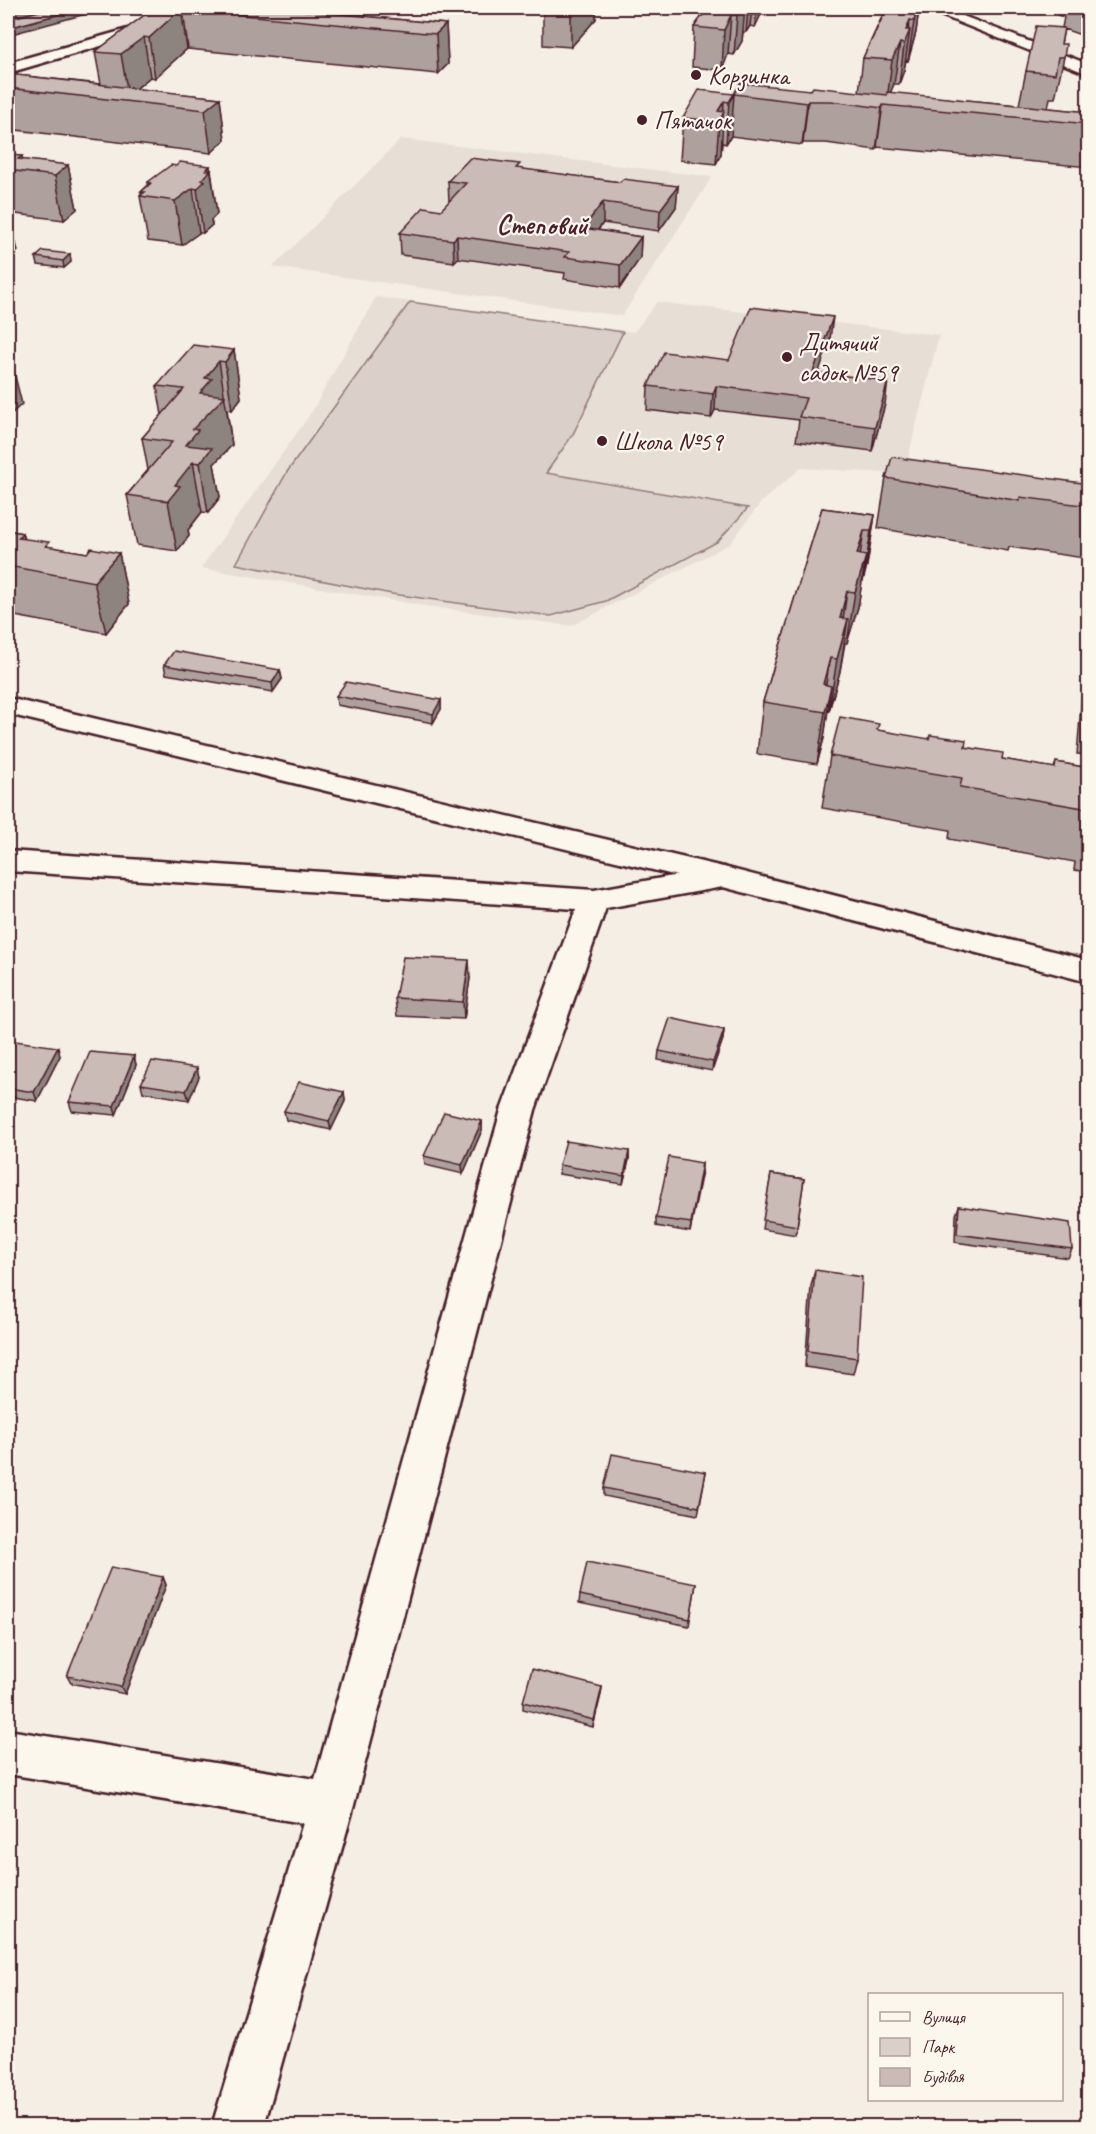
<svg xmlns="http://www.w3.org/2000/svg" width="1096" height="2134" viewBox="0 0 1096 2134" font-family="Caveat,sans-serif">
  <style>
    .built { fill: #e7dfd6 }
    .green { fill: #dbd0c9; stroke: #92787a; stroke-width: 1.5 }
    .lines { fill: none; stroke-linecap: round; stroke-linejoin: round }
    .street-casing { stroke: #4a1f2b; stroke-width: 5 }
    .secondary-casing { stroke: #4a1f2b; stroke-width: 5 }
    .street { fill: #fbf7ec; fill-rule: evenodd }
    .secondary { fill: #fbf7ec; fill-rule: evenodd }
    .wall { fill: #aea19d; stroke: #4a1f2b; stroke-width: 1.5 }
    .shaded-wall { fill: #8d837f; stroke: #4a1f2b; stroke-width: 1.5 }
    .building { fill: #cabbb6; stroke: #4a1f2b; stroke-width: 1.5 }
    .poi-dot { fill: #4a1f2b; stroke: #fbf7ec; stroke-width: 2 }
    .labels { text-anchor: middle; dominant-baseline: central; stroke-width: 4.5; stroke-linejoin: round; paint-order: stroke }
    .far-poi-label { font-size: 26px; fill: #4a1f2b; stroke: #fbf7ec; text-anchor: start }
    .far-quarter-label { font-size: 27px; font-weight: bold; fill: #4a1f2b; stroke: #fbf7ec }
  </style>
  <rect width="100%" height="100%" fill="#f4eee4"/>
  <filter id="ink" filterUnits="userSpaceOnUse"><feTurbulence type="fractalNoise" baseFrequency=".0167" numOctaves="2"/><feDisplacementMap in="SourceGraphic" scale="12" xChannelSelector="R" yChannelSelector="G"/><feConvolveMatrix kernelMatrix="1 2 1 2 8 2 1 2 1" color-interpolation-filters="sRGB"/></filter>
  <g filter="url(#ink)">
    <path class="built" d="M401,139l311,38 -90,139 -349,-49z
      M376,297l258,35 23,-30 282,33 -35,139 -103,-6 -39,33 -32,43 -159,82 -145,-20 -225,-38 110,-155z"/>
    <path class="green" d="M410,302l213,30 -50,102 -27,39 202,35 -31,34 -111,59 -55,15 -159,-22 -156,-30 51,-92z"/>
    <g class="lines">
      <defs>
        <path id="street" d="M202,8h21l-2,3 -213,62v-10z
          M923,8h19l146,56v10z
          M8,851l586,39 129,-23 10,3 5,7 -5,7 -10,3 -117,21 -71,202 -181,695 -90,321h-52l91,-303 -295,-49v-44l307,49 186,-669 75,-201 -568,-38z"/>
        <path id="secondary" d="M8,698l715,169 365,93v22l-365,-95 -715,-173z"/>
      </defs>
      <use href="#street" class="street-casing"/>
      <use href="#secondary" class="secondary-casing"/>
      <use href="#street" class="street"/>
      <use href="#secondary" class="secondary"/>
    </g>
    <path class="wall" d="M154,8l33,41 -32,29 -5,-1 -14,12 84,9 5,42 -14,13 -203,-24v-55l93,10 -6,-32z
      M326,8h48l-9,8 81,8 2,40 -10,10 -250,-25 -5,-40 144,3z
      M543,8h57l-4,4v7l-25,28 -28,-2z
      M708,8h61l-3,5 -4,-1 -7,15 -5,-1 -4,6h-3l-1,9 -8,14 -6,-1 -6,16 -30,-3 2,-40z
      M858,8h61l-3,24 -8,29 -2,-1 -2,10 -5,14h-5l-4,9 129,12 7,-34 36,-43 2,-11 -7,-2 2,-7h30v30l-25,-9 -3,15 3,13 -9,41h-5l-2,10 41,4v55l-212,-20 -1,3 -50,-7h-23l-1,2 -71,-9 -5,8 -4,-1 -1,11 -5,10 -36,-4 3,-42 51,-24 77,-4 48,2 4,-34 22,-48z
      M8,155l14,1 1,4 45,5 9,44 -13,11 -56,-7z
      M520,169l100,13 58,4 -2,21 -17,24 -56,-8 -5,7 43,7 -1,21 -20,30 -56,-9 1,-6 -107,-15 -4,4 -53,-7 -1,-22 41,-23 8,-8 -1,-21z
      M211,170l6,44 -6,6 1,5 -9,8h-4l-17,12 -34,-4 -8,-45h1v-4l7,-7v-3z
      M70,254l1,8 -7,6 -26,-3 -2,-8z
      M830,339l-12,33 67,32 -13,47 -76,-10 3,-21 -84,-10 -4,8 -64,-8 1,-24 81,-26z
      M234,350l7,48 -9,12 -5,-1 5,36 -18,19 6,33 -12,16 -6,-1 -14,18 1,6 -12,15 -40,-6 -10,-50 21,-25 -6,-32 20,-23 -5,-29z
      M886,478l203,6v58l-5,16 -75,-11 -1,4 -130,-23z
      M822,508l53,7 -8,50 -4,16h-1l-4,26 -11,36h-2l-5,28 -11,40h-1l-4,27 -7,26 -60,-10 6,-52z
      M8,530l14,3 2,6 26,8 37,6h32l10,51 -23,29 -96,-18 -2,-5z
      M1089,608v147l-12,-1z
      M164,665l116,5 2,9 -9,13 -107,-18z
      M336,696l105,4v9l-8,14 -96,-18z
      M877,730l88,17 37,12 52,9 2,-6 33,6v104l-15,-2 1,-8 -126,-23 1,-9 -128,-22 8,-52z
      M470,978l-6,41 -67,-3 -2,-18z
      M724,1030l-1,9 -11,32 -54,-11 1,-9z
      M8,1054l52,2 -23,45 -29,-5z
      M134,1056l2,9 -20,50 -44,-4 -3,-9z
      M199,1077l-10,23 -46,-8 -2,-8z
      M344,1092l1,9 -14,29 -45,-10 -2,-9z
      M482,1121v9l-19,44 -38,-9 -1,-9z
      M629,1151v9l-6,24 -64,-10v-9z
      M702,1163l-12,69 -34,-6v-8z
      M771,1174l33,5 -8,56 -34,-6z
      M959,1206l113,43 -4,9 -113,-16 1,-27z
      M815,1270l42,88 -4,16 -48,-7 6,-81z
      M706,1472l-8,43 -94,-19v-8z
      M163,1577l3,8 -41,109 -54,-11 -4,-7z
      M696,1584l-7,42 -110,-23 1,-8z
      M602,1687l-1,7 -8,33 -70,-18v-7z"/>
    <path class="shaded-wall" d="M25,8h25l-42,11v-7z
      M82,8h26l-100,27v-7z
      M351,8h23l-21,18z
      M571,8h29l-4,4v7l-25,28z
      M740,8h5l-3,33 -8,14 3,-40z
      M748,8h4l-2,18 -4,6z
      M757,8h5v4l-7,15z
      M917,8h2l-3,24 -8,29 6,-40z
      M181,9l6,40 -32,29 -6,-40z
      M731,15l-3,39 -6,16 2,-40z
      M910,20l-3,17 3,-7 -6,40 -5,14 7,-54z
      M446,24l2,40 -10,10 -2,-40z
      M144,37l6,40 -22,18 -7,-41z
      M900,43l-6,41 -7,17 5,-41z
      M734,94l-3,42 -5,8 3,-42z
      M220,98l5,42 -14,13 -6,-43z
      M724,101l-3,53 -5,10 3,-43 -1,-10z
      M808,101l-5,42 -1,2 5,-42z
      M883,105l-6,42 -1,3 6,-42z
      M68,165l9,44 -13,11 -9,-44z
      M210,166l7,48 -6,6 1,5 -9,8 -6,-44 9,-19z
      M678,186l-2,21 -17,24 1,-21z
      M193,188l6,45 -17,12 -7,-44z
      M603,202v21l-20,27v-22z
      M457,236l1,22 -4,4 -1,-22z
      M641,237l-1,21 -20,30v-23z
      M16,243l2,8 -10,9v-9z
      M70,254l1,8 -7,6 -1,-7z
      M833,317l-3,22 -19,56 2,-23z
      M234,350l7,48 -9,12 -7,-48z
      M10,356l12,48 -14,13v-59z
      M219,361l13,84 -18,19 6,33 -12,16 -8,-50 -7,-1 9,50 -14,18 1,6 -12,15 -9,-50 7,-16 11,-40 7,-16 7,-36 5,-15z
      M888,381l-3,23 -13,47 3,-24z
      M716,386l-1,24 -4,8 2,-24z
      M875,515l-8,50 -4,16 8,-50z
      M864,531l-8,50 1,-27z
      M22,533l10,38 -14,-33z
      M119,553l10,51 -23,29 -12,-51z
      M866,556l-8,51 -11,36 8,-51z
      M847,591l-7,51v-24z
      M848,619l-8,52 -11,40 8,-52z
      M830,658l-8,52 1,-26z
      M280,670l2,9 -9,13 -1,-9z
      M831,686l-7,52 -7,26 8,-52z
      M441,700v9l-8,14v-9z
      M469,960l1,18 -6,41 -1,-17z
      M724,1030l-1,9 -11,32 1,-9z
      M58,1047l2,9 -23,45 -3,-9z
      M134,1056l2,9 -20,50 -2,-9z
      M197,1068l2,9 -10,23 -3,-9z
      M344,1092l1,9 -14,29 -2,-9z
      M482,1121v9l-19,44 -1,-9z
      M629,1151v9l-6,24 1,-8z
      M702,1163v8l-12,61 1,-9z
      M163,1577l3,8 -41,109 -4,-7z
      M602,1687l-1,7 -8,33 1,-7z"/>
    <path class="building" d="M8,8h17l-17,4z
      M51,8h31l-74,20v-9z
      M154,8l27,1 -32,29 -5,-1 -23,17 -26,-2z
      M185,8h93l168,16 -10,10 -253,-25z
      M708,8h33l-4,7h-6l-7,15 -30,-3z
      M887,8h30l-3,13 -4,-1 -4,10h4l-6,14 -4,-1 -8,17 -29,-2z
      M1036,26l28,2 -3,16h5l-2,13h-6l-3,17 -29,-3z
      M8,74l212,24 -15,12 -197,-22z
      M740,83l71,7 2,-3 74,8v-3l202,20v12l-206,-19 -1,3 -51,-7h-23l-1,2 -73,-9z
      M699,90l35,4 -5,8 -5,-1 -6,10 6,1 -5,9 -36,-3z
      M8,155l14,1 -4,3 50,6 -13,11 -47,-6z
      M470,158l50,6 -4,4 104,14 3,-3 55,7 -18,24 -57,-8 -20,26 58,9 -21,28 -55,-8 4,-5 -112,-16 -4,4 -53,-7 24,-26 17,3 25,-27 -18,-2z
      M180,162l30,4 -4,4h5l-10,10 4,1 -8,8 -4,-1 -18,13 -35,-5 5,-4h-4l10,-9 -3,-1 23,-17 5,1z
      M8,242l8,1 -8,8z
      M43,251l27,3 -7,7 -27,-4z
      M751,307l82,10 -20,55 75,9 -13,46 -76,-10 7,-19 -90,-12 -3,8 -65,-8 16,-34 65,8z
      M193,345l41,5 -9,12 -6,-1 -14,17 7,1 -12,14 25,3 -32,33 5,1 -12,15 26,3 -12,15 -7,-1 -18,23 5,1 -12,15 -41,-6 45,-53 -30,-4 42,-49 -27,-3z
      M892,457l197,27v22l-69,-9v4l-134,-23z
      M822,508l53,7 -4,16h-7l-7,23 9,2 -11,36 -8,-1 -7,27 8,1 -11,40 -7,-1 -7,26 8,2 -6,26 -62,-10z
      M8,530l14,3 -4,5 31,4 -3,4 41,7 4,-5 28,5 -25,29 -86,-16z
      M174,651l106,19 -8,13 -108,-18z
      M346,682l95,18 -8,14 -97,-18z
      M840,717l39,7 -2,6 52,9 1,-4 36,5 -1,7 38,6 -1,6 53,9 1,-6 33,6v41l-129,-22 2,-9 -132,-22z
      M403,957l66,3 -6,42 -68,-4z
      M670,1018l54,12 -11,32 -54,-11z
      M15,1041l43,6 -24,45 -26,-4v-34z
      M90,1052l44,4 -20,50 -45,-4z
      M152,1061l45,7 -11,23 -45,-7z
      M299,1082l45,10 -15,29 -45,-10z
      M444,1112l38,9 -20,44 -38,-9z
      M566,1141l63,10 -5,25 -65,-11z
      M669,1157l33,6 -11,60 -35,-5z
      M771,1174l33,5 -7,47 -34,-6z
      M959,1206l111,17 2,26 -115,-15z
      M815,1270l47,7 -5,81 -49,-7z
      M612,1454l94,18 -7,35 -95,-19z
      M587,1562l109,22 -6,35 -110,-24z
      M111,1567l52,10 -42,110 -54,-11z
      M532,1669l70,18 -8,33 -71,-18z"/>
  </g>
  <g class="poi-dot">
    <circle cx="696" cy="75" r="6"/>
    <circle cx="642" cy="120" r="6"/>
    <circle cx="787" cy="357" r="6"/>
    <circle cx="602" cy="441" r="6"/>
  </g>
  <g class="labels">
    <g class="far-poi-label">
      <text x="708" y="75">Корзинка</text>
      <text x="654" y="120">Пятачок</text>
      <text x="799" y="342">Дитячий<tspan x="799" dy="30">садок №59</tspan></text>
      <text x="614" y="441">Школа №59</text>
    </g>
    <g class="far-quarter-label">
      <text x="542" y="225">Степовий</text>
    </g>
  </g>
  <rect width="1096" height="2134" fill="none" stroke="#fbf7ec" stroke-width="30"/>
  <rect x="15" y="15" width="1066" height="2104" fill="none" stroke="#4a1f2b" stroke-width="2" filter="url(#ink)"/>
  <rect x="868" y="1993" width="195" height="108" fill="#fbf7ec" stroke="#b4a19f" stroke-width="1.5"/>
  <rect x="880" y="2012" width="30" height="9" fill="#fbf7ec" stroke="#b4a19f" stroke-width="1.5"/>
  <text x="922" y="2023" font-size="18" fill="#4a1f2b">Вулиця</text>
  <rect x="880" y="2038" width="30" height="18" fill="#dbd0c9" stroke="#b4a19f" stroke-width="1.5"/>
  <text x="922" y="2053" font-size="18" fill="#4a1f2b">Парк</text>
  <rect x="880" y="2068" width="30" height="18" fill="#cabbb6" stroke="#b4a19f" stroke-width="1.5"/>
  <text x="922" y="2083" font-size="18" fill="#4a1f2b">Будівля</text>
</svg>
